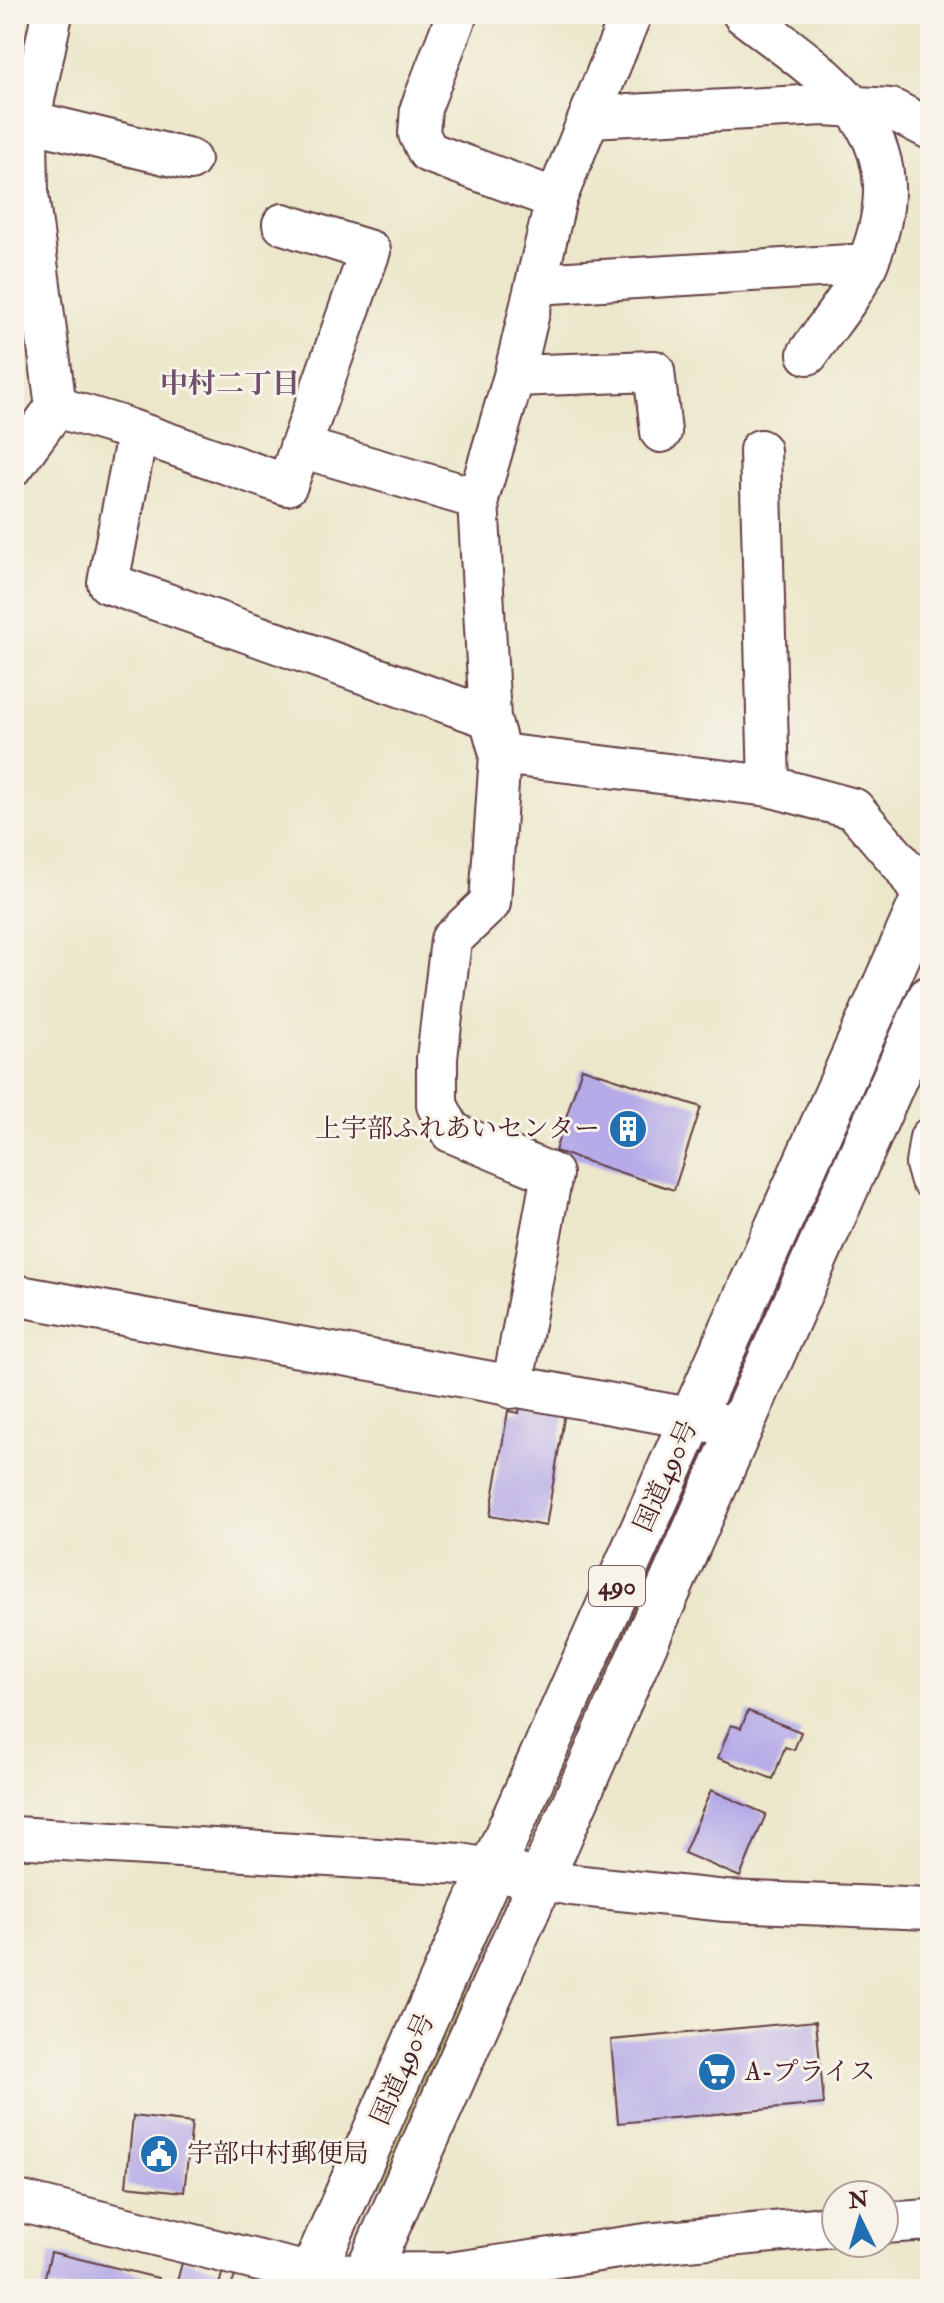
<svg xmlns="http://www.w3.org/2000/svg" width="944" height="2303" viewBox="0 0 944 2303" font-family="'IM FELL Double Pica','Noto Serif JP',serif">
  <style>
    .green { fill: #c6d476; stroke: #887a50; stroke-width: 2 }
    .building { fill: #b6aae8 }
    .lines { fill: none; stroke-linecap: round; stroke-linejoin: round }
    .minor-casing { stroke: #623d43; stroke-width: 44 }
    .highway-casing { stroke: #623d43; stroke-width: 48 }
    .minor { stroke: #fff; stroke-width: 40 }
    .highway { stroke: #fff; stroke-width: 44 }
    .labels { text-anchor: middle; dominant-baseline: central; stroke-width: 6; stroke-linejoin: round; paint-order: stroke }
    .shield { fill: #f7f3e8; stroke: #7e5f64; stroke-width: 2 }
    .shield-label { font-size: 24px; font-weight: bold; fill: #4a1f2b }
    .poi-label { font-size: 26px; fill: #4a1f2b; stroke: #f7f3e8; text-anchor: start }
    .street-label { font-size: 26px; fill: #4a1f2b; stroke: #f7f3e8 }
    .neighbourhood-label { font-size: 28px; font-weight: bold; fill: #70506d; stroke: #f7f3e8 }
  </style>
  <rect width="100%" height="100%" fill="#f7f3e8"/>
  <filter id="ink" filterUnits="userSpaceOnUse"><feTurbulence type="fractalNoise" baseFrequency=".0125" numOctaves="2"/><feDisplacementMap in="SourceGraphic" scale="16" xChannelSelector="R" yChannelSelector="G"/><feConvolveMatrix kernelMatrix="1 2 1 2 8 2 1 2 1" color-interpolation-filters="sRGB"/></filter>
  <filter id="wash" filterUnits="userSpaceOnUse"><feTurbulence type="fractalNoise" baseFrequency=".006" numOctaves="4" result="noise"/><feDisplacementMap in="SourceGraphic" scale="32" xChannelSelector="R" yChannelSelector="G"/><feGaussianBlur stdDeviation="1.8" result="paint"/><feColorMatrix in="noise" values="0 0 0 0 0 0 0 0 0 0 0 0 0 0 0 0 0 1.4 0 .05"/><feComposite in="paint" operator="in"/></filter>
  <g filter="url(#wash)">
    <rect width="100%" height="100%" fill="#ece7cb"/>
    <path class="green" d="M703,1432l13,6 -171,392 -14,-6z
      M485,1931l11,5 -111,249 -11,-4z"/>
    <g id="blocks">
      <path class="building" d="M582,1068l119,39 -27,83 -119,-39z
        M521,1398l45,8 -20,120 -56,-10 18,-105 11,2z
        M748,1711l53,21 -7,18 -9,-3 -12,32 -55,-21 13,-33 10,3z
        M711,1790l55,24 -26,63 -56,-24z
        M816,2021l8,83 -206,19 -7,-83z
        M133,2116l59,7 -8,69 -58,-6z
        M51,2252l107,26 -3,11h-113z
        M183,2259l40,11 -5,19h-43z
        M236,2274l26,9 -2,6h-30z"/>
    </g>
  </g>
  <g filter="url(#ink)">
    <use href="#blocks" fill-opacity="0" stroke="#623d43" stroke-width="2"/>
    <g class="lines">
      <defs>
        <path id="minor" d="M457,14l-36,94 -2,26 9,18 128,47
          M631,14l-75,185 -42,177 -36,123 12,219 10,36 269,32 85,23 50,58 20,31 5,28
          M743,14c90,69 178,118 125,248 -13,32 -41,63 -60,92
          M590,117l234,-12 67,4 39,20
          M29,121l161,39
          M536,284l331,-20
          M514,376l140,-5 7,61
          M56,407l61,18 170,60 83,-234 -87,-27
          M137,435l-29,148 382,135
          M300,447l178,52
          M760,450l9,336
          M14,465l42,-58 -28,-213 -1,-61 25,-119
          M500,754l-10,149 -39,37 -14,118v47l14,27 101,42 -40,214
          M930,1138l-4,26 4,14
          M14,1295l708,129
          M14,1837l447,27 111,21 154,16 204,8
          M14,2200l298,74 137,-1 197,-29 190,-18
          M884,2223l46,-3"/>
        <path id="highway" d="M305,2289l625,-1405
          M360,2289l570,-1291"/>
      </defs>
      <use href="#minor" class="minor-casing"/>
      <use href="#highway" class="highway-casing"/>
      <use href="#minor" class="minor"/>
      <use href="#highway" class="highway"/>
    </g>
  </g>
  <defs>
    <symbol id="building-disc" viewBox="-11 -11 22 22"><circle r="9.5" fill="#1f6fb2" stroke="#f7f3e8"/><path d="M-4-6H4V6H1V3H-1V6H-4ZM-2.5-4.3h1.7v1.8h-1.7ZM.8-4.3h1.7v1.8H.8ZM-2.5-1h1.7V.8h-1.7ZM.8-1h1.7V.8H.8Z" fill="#fff"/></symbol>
    <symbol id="supermarket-disc" viewBox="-11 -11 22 22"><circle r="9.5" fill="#1f6fb2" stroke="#f7f3e8"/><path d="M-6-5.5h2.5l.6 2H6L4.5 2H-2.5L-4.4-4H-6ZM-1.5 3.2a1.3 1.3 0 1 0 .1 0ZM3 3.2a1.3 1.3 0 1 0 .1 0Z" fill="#fff"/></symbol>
    <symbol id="civic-disc" viewBox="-11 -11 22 22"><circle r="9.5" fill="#1f6fb2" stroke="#f7f3e8"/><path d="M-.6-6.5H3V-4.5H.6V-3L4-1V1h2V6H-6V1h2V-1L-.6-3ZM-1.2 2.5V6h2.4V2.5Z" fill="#fff"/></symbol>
  </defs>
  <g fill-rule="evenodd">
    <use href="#building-disc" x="606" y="1107" width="44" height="44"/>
    <use href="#supermarket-disc" x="695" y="2050" width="44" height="44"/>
    <use href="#civic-disc" x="137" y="2132" width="44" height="44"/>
  </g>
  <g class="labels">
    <rect class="shield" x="589" y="1566" width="56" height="40" rx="6"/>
    <g class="shield-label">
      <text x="617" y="1586">490</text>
    </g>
    <g class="poi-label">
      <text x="600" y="1129" text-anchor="end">上宇部ふれあいセンター</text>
      <text x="745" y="2072">A-プライス</text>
      <text x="187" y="2154">宇部中村郵便局</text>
    </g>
    <g class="street-label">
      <text transform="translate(666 1476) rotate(-66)">国道490号</text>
      <text transform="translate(403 2069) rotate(-66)">国道490号</text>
    </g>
    <g class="neighbourhood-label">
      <text x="230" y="384">中村二丁目</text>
    </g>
  </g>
  <rect width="944" height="2303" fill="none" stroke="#f7f3e8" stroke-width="48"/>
  <g transform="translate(860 2219) rotate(355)"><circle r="38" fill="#f7f3e8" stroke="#b29e9c" stroke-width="2"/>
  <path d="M0-6L14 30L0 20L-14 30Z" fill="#1f6fb2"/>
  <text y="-12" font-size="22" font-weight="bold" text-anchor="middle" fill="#4a1f2b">N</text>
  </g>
</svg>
